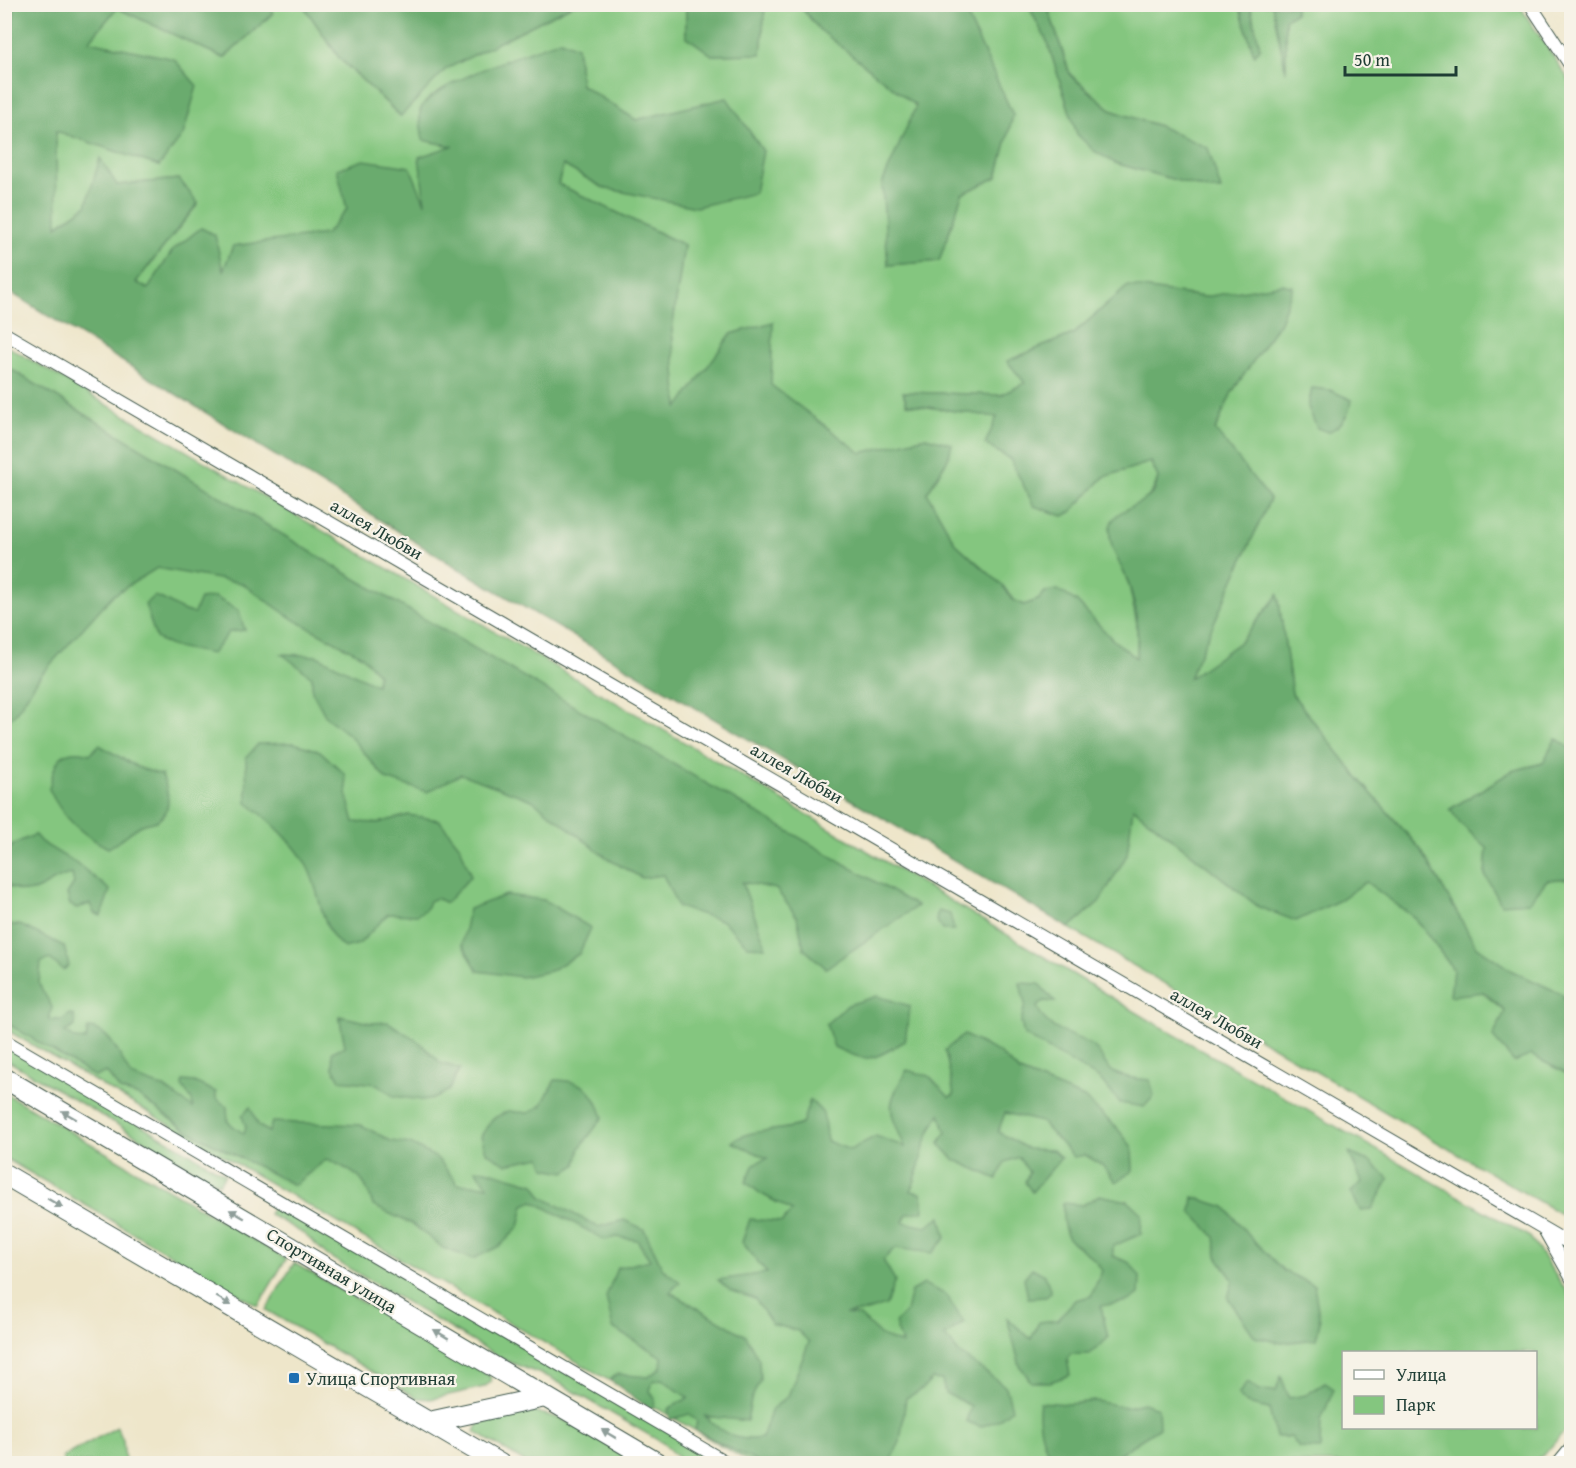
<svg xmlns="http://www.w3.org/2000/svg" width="1576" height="1468" viewBox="0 0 1576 1468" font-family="'Gentium Book Plus',serif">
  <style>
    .green { fill: #84c67f; stroke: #52825a; stroke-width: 1.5; fill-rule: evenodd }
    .forest { fill: #6bab6e; stroke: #457451; stroke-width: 1.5 }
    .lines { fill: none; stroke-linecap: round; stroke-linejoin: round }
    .street-casing { stroke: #3e564a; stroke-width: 14 }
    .primary-casing { stroke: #3e564a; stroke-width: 22 }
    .street { stroke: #fff; stroke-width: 12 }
    .primary { stroke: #fff; stroke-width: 20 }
    .oneway { fill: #8f9e9a }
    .poi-dot { fill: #1f6fb2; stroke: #f7f3e8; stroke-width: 2 }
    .labels { text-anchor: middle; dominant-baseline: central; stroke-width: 4.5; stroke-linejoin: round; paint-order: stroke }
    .street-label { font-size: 18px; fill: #1f3d34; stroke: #f7f3e8 }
    .poi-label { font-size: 18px; fill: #1f3d34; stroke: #f7f3e8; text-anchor: start }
  </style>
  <rect width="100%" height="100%" fill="#f7f3e8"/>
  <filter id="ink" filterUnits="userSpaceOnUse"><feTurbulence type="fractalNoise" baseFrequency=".0167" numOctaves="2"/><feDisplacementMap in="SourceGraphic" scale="12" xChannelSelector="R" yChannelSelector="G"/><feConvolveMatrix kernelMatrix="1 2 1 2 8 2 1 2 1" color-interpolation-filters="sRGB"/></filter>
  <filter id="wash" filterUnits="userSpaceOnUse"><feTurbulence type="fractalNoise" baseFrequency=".008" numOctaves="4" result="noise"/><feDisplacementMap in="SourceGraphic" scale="24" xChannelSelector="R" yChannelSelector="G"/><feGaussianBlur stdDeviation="1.35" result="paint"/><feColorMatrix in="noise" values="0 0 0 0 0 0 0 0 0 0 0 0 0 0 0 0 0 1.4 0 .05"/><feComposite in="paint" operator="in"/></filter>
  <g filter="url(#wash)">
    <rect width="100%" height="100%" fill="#eee6ca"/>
    <path class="green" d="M5,5h10l-5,37 -5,5z
      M270,5h33l37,54 60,57 46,-47 126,-64h114v31l26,19 49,-1 4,-49h34l20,24 98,77 -35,78 7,81 50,-4 23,-67 35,-17 16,-62 -51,-110h66l19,36 30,93 38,29 96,27 -52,-64 -46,-15 -43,-37 -23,-69h192l15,50 6,-7 -10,-43h22l14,63 -1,-49 10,-6v-8h224l52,78v666l-15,-11 -13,25 -31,8 -53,51 28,26 -2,27 44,27 18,-22 24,-2v131l-9,-15 -50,-23 -36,-25 -55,-96 -58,-66 -71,-90 -14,-99 -38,47 -52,38 82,-181 -55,-68 17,-39 48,-70 13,-36 -89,11 -76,-11 -55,48 -65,27 17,22 -24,12 -98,-3 4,12 91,13 -13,27 25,15 24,47 29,10 8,-4 33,-35 46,-15 8,15c-6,24 -19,28 -41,38l-4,32 16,38 8,39v34l-24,-18 -37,-39 -31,-9 -7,8 -14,5 -11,-5 -10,-14 -48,-43 -28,-50 21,-34 -22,-22 -65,16 -90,-68 -40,-51 -53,75 -6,-79 12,-85 -126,-61 5,-19 41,23 123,-90 -91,22 -55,-35 -4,-38c-50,12 -106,20 -148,51l24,48 -27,60 -79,3 -21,26 -93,11 -10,26 -50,-22 -25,40 -12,-8 62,-78 -19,-25 -62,6 -61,41v-96l103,36 -71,-124 29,-34 107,50 49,-45z
      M5,345l754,441 397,238 374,213 41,61v125l-26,31 -15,9h-779l-746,-434zM1344,1352h192v76h-192z
      M1133,808l126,99 79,-6 28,-20 50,38 37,50 53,43 25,43 40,21v144l-502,-292 31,-27z
      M5,1045l220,129 -6,10 -214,-125z
      M5,1093l281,166 -28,47 -253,-148z
      M276,1202l447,261h-40l-20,-20 -112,-65 -47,-18 -176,-104 -24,-22 -35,-20z
      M294,1263l196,113 1,6 -7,5 -53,12 -14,-1 -151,-88z
      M525,1412c41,-1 79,32 113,51h-112l-51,-31 4,-9z
      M117,1427l6,13 2,23h-62v-6z"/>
    <path class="forest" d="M15,5h255l3,8 -49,45 -107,-50 -28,33 85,18 23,27 -14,49 -24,31 -103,-35 1,95 29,-20 14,-48 17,27 62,-6 19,24 -62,79 12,7 25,-39 28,-22 14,7 8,36 10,-25 93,-12 21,-25 -10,-40 27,-9 46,7 15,36 -6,-46 33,-11 -29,-6c-1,-8 -4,-21 -3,-29 6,-26 114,-61 141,-71l16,7 4,38 55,35 91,-22 36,53 -8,42 -59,14 -92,-19 -41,-23 -5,19 126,61 -12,85 6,78 53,-74 42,-12 -2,63 90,68 65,-16 26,7 -4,15 -21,34 28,50 48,43 10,14 11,5 14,-5 7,-8 13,-2 18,11 37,39 23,18c4,-24 0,-51 -7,-74 -6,-17 -22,-37 -19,-57 3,-18 31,-21 42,-33 4,-4 5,-12 6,-17l-7,-15 -47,15 -33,35 -8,4 -29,-10 -24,-47 -25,-15 12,-27 -90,-13 -4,-12 98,3 24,-12 -18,-22 66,-27 55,-48 76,11 79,-13 10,3 -13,35 -48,70 -17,38 55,69 -81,179 51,-36 38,-47 14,99 71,90 58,66 55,96 36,25 50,23 9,15v67l-40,-21 -17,7 -21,-25 12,-26 -21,-19 -34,4 3,-27 -37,-50 -50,-37 -28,19 -42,20 -37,-14 -126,-99 -6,47 -27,46 -31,27 -613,-361 -451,-278 -1,-242 6,-5z
      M303,5h269l-126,64 -45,47 -61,-57z
      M686,5h79l-4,49 -49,1 -26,-19z
      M799,5h163l51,110 -16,62 -35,17 -23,67 -51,4 -6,-81 34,-78 -97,-77z
      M1028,5h19l23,70 43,36 46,15 49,22 13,42h-10l-96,-27 -21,-12 -17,-17 -30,-93z
      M1239,5h11l10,43 -6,7z
      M1272,5h23v8l-10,6 1,53z
      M4,365l350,213 563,328 -91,62 -22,-19 -7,-32 -21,-28 -34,-7 24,65 -18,-1 -25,-25 -45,-14 -15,-32 -21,3 -32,-18 -78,-60 -71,-26 -34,18 -41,-13 -36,-43 -24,-19 -14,-26v-14l-30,-23 35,2 59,29 2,-11 -16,-18 -69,-37 -52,-36 -84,-15 -45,28 -72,80 -25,38 -10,7z
      M1312,388l18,2 22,10c-4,16 -9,25 -24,32l-11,-4 -9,-21z
      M154,596c16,4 24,16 40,17l6,-14 15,-2 23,13 7,20 -16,2 -17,22 -41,-8 -15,-8 -11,-34z
      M1556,738l15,11v129l-24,2 -18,22 -28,2 -16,-29 2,-27 -28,-26 -9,-13 62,-38 31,-8z
      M294,743l26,8 25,23 3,26 6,22 24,1 30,-8 31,5 21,26 11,30 -25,27 -10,-5 -7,3 -3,8 -9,6 -29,-1 -29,30 -15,4c-25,-20 -22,-52 -36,-80 -11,-23 -40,-50 -61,-65l-1,-45 12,-14z
      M99,745l38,22 25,8c6,15 12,37 -6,46 -4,2 -9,2 -14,4 -13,6 -21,17 -34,23 -27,-14 -46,-31 -59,-59 6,-26 10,-44 41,-35z
      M35,835l6,7 38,23 31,25 -9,26 -7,-3 -4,-9 -13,4 -7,-3 -3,-11 7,-11 -2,-9c-30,5 -33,30 -67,10 -1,-34 -2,-37 30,-49z
      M506,895l38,5 47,28 -12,26 -29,17 -28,6 -44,-6 -16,-27 7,-35z
      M938,911l12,3 4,16h-11l-7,-10z
      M4,925h16l44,21 5,20 -6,4 -13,-11 -9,3 -2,22 13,23 -3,13h13l8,-6 4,2 1,10 -10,6 10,7 11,1 2,-12c23,0 33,32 43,48l33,12 29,20 -1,-8 -10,-14 1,-5 11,1 22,10v6l11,9 1,15 16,12 2,-7 -4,-11 8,-9 9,19 10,6 3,-10 89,3 30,16 19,3 27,14 21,26 30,2 -13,-16h11l48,14 8,13 56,30 26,-7 20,9 19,40 17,13 -10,10 76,44 13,24 1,20 -9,20 -4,21 -42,-5c18,18 31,26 57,22l10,-29 16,-13 21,-54 -11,-11 -26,-7 -17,-25 -25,-9 -12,-10 49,-7 -25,-31 8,-23 32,3 10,-11 -32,-18 -14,-11 8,-18 13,-6 -35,-16c20,-15 48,-9 70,-18l8,-24 13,13 4,28 23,9 26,-14 29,11c-16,-38 -21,-40 2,-77l22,6 20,21 5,-2 -9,-45 19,-15 34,17 22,20 64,26 33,30 15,19 1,24 -17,11 -14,-17 -17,-10 -11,2 -33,-35 -36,-9 -7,19 30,17 25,1 8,8 -29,34 -7,-10 4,-10 -10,-15 -14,5 -8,17 -42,-19 -16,-16 7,-11 -6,-19c-19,27 -17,47 -29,77l10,2 3,18 -17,3 -4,8 23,5 15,-10 5,21 -14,15 -37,-5 -12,12 12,20 -9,25 -19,6 -22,3 15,2 21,20 21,8 -7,-21 11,-11 5,-21 13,-7 21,10 19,28 -19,14 14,17 47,34 6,22 -14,11 -18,7 -14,-6 5,-15 -26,-13 -3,-13 -10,-1 -9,10 -17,9 -6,44 -11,21h-130l-64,-33 2,-9 -8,-7 -19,6 -2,-11 20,-11 -26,-19 -9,2 -3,10 5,8 -1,8 -4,2 -40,-29 7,-6 31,3 13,-9 1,-11 -49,-29 -7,-31 11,-29 33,-8 -13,-20 -21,-3 -11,3 -72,-39 -9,4 -5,22 -19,19 -27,13 -30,-11 -31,-24 -39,-18c-8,-31 -18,-33 -46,-47l-33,26 -106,-54 -50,-35 -18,-6 -14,-18 -11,5 -90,-55z
      M1020,983l19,1 16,18 -11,-1 -7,6c14,29 34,24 56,39 10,8 11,23 24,28 10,4 22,5 33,6l4,16 -10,11 -24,-4 -20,-24 -76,-44 -3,-13 4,-18z
      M877,996l33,10 -5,35c-35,20 -34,23 -71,6l-8,-23 22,-19z
      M339,1016l32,7 17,-1 31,20 22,21 19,6 -11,21 -13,8 -14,2 -29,-4 -16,-12 -37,-4 -7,-12 -1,-16 13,-6z
      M555,1080c30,1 38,9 48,37l-23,31 -4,17 -11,7 -20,-4 -4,-11 -35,7 -20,-12 -5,-16 11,-17 16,-8 21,2 12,-7z
      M1349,1153l22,9 18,17 -17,30 -12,1 -9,-18 11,-10z
      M1099,1195l29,6 14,13 -1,20 -28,12v10l17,7 10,14 -1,17 -10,7 -28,5 7,32 -18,16h-19l-4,5 3,16 -20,7h-19l-11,-16 -13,-48 24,21 8,-17 18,-2 18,-20 16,-4 11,-25c-19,-33 -42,-17 -39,-68l20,2z
      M1193,1197l32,10 26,31 33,33 30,14 6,37 -4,17 -34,4 -27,-6 -27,-39 5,-18 -16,-24 -2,-19 -24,-25z
      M1032,1268l13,7 6,17 -5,5 -18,1 -4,-20z
      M1281,1376l8,22 17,-3 19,-12 9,6 -13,31 -1,29 -21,-1 -8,-11h-15l-7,-28 -22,-5 -9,-9 10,-13 11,8 17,1z
      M1095,1401l31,6 17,-4 15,5 1,20 -54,35h-53c-8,-18 -16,-41 -12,-61l28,2z"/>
  </g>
  <g filter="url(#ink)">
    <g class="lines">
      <defs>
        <path id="street" d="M1530,4l42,64
          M4,333l1568,912
          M4,1040l725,424
          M1545,1231l27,48
          M1558,1464l14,-17"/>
        <path id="primary" d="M4,1078l655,386
          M4,1174l496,290
          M429,1422l116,-25"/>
      </defs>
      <use href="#street" class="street-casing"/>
      <use href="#primary" class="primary-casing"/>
      <use href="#street" class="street"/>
      <use href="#primary" class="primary"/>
    </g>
    <defs><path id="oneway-solid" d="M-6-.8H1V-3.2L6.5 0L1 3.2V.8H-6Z" transform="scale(1.5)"/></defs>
    <g class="oneway">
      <use href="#oneway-solid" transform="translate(69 1115) rotate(-150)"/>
      <use href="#oneway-solid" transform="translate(55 1203) rotate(30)"/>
      <use href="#oneway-solid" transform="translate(237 1214) rotate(-150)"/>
      <use href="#oneway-solid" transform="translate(224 1301) rotate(30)"/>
      <use href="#oneway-solid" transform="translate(441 1334) rotate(-149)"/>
      <use href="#oneway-solid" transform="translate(609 1434) rotate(-149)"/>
    </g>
  </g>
  <rect class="poi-dot" x="288" y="1372" width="12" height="12" rx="3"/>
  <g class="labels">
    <g class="street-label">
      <text transform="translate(377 529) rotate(30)">аллея Любви</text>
      <text transform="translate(797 773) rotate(30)">аллея Любви</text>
      <text transform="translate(1217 1018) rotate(30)">аллея Любви</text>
      <text transform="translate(332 1270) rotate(31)">Спортивная улица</text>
    </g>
    <g class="poi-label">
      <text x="306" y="1378">Улица Спортивная</text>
    </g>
  </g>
  <rect width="1576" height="1468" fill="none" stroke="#f7f3e8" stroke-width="24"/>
  <rect x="1342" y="1351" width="195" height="78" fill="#f7f3e8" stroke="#a1aaa0" stroke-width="1.5"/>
  <rect x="1354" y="1370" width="30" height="9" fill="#ffffff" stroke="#a1aaa0" stroke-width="1.5"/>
  <text x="1396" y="1381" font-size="18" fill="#1f3d34">Улица</text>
  <rect x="1354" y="1396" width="30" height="18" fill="#84c67f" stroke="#a1aaa0" stroke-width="1.5"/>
  <text x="1396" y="1411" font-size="18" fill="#1f3d34">Парк</text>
  <path d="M1345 66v9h111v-9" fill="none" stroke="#1f3d34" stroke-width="3"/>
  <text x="1354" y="66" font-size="18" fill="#1f3d34" stroke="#f7f3e8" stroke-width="4.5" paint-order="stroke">50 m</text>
</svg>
